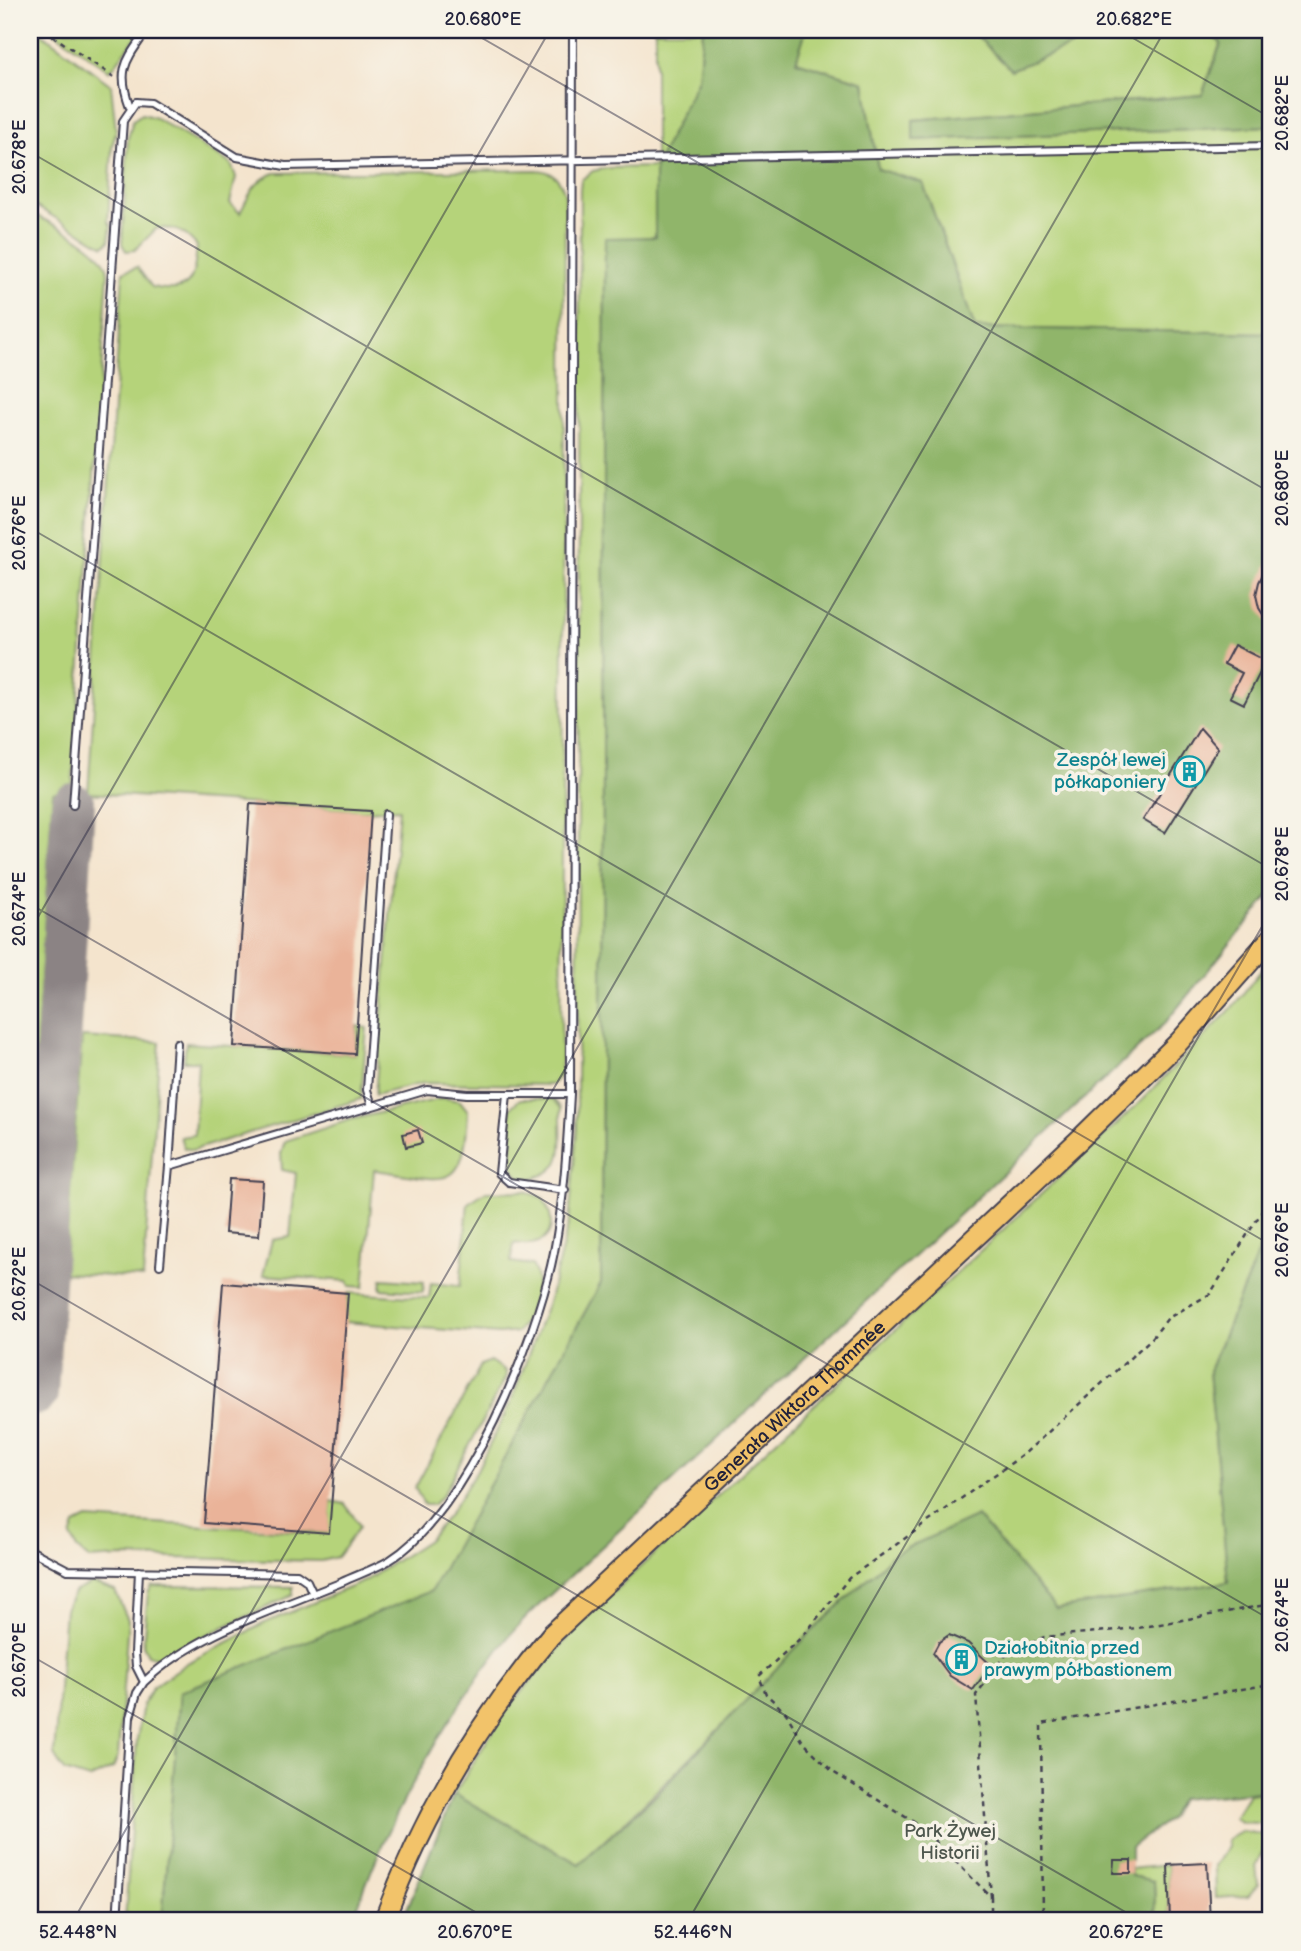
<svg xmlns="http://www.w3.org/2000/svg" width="1301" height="1951" viewBox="0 0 1301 1951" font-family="'Balsamiq Sans',sans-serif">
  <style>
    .green { fill: #b5d37a; stroke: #6c7a5a; stroke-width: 2 }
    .forest { fill: #90b56a; stroke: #596c52; stroke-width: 2 }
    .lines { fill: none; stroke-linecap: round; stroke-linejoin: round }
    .taxiway { stroke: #8b8384; stroke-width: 44 }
    .building { fill: #eab399 }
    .lane-casing { stroke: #423f51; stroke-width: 10 }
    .primary-casing { stroke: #423f51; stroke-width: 23 }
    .path { stroke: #423f51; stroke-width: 2.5; stroke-dasharray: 5 5; stroke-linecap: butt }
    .lane { stroke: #fff; stroke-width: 6 }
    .primary { stroke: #f2c36a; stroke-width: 19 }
    .ticks { fill: none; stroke: #22223b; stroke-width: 2; stroke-opacity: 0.45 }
    .labels { text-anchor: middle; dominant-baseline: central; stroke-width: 7; stroke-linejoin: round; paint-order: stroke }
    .culture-label { font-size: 19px; fill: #0d838f; stroke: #f7f3e8; text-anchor: end }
    .street-label { font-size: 19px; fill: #22223b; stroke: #f7f3e8 }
    .park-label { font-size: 19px; fill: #4e574e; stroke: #f7f3e8 }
    .neatline { fill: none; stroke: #22223b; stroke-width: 2.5 }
    .ticks-label { font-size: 18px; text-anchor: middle; fill: #22223b }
  </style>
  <rect width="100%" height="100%" fill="#f7f3e8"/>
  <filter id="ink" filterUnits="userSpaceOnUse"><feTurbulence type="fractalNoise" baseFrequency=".0143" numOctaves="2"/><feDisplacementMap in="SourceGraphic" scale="14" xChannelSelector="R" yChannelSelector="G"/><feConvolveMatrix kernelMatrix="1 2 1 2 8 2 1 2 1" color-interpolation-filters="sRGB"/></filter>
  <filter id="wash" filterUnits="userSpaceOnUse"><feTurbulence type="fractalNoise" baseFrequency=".00686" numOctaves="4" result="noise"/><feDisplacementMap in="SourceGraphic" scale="28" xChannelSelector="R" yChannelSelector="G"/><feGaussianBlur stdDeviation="1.57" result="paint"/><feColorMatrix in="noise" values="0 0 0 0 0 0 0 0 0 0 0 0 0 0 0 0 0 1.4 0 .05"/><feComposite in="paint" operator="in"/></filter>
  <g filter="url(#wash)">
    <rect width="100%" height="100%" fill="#f4e4cd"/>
    <path class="green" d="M30,30h7l74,55 5,46 -4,16 -4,75 3,3 -2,16 -5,5 -74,-43z
      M51,30h91l-32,41z
      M655,30h48l-5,49 -43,88v70l-50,2 -4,1044 -170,309 -251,100 -18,229h-37l12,-182 6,-35 10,-17 34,-24 78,-40 100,-42 63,-41 21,-25 28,-45 34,-68 39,-106 19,-74 8,-93 3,-939 1,-10 12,-9 15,-3 47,-1z
      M806,30h165l40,39 99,-39h94l17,12 -19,53 -289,25v20l358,-14v207l-296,-5 -52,-145 -45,-14 -14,-87 -68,-21z
      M142,114l14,4 75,46 5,13 -6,26 10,10c10,-19 13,-32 35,-40l262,-3c17,1 24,10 28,25l-4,879 -9,11 -128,-2 -49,12 24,-286 -36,2 -275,-18 35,-521 14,-5 15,20c40,9 42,-8 45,-41 -13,-15 -20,-18 -40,-18l-22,22 -9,1 -4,-7 6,-106 5,-18z
      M30,212c22,13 78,35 78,62l-36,518h-19l-23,359z
      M1271,958v264l-62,149 19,211 -172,27 -161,-56c-108,102 -206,212 -316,311l-125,-70 52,-84 75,-88 555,-516 94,-96z
      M357,1026l10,2 -6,71 -168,51 -9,-2 -4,-11 14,-2 4,-74h-14l2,-18 169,11z
      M82,1037l78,5 -17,236 -79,-5z
      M444,1098l16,3 8,10c-4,87 -22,68 -94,59l-10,117 -14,-1 -2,-5 -85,-6 9,-35 18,-3 6,-64 -14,-3 -1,-17 4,-12 64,-21z
      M520,1099h33l8,9c-1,40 10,67 -40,72l-8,-11 -3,-61z
      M525,1191l18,7c17,31 6,51 -29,45l-3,19 21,3c13,20 -2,50 -15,67l-18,2 -154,-12 3,-29 81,5 2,-15 29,3 8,-83 17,-11z
      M382,1279l42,3 -1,10 -42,-3z
      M490,1361l15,10 1,6 -63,118 -10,10h-9l-9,-17 66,-123z
      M331,1501l14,3 15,22 -23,31 -16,4 -202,-4 -29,2 -13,-10 -6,-12 4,-12 12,-6 241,14z
      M93,1583l22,8 13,29 -10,136 -5,12 -24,11 -25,-8 -10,-16 11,-146 10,-18z
      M152,1586l141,1v8l-136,63 -9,-3 -5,-10 5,-52z
      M1271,1791v33l-30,-2 -7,-4 15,-24z
      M1243,1831l27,5 -14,29 2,20 -10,11 -32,2 -1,-33 13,-18 -1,-7z
      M1168,1865l2,56h-14l-2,-40 -23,-5v-7z
      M30,1916l65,1 4,4h-69z"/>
    <path class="forest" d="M703,30h103l-10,31 68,21 14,87 45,14 52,145 296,5v561l-106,129 -600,558c-20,19 -43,38 -60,60 -62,80 -121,184 -152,280h-191l18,-229 251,-101 170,-308 4,-1045 50,-1v-70l43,-88z
      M971,30h139l-99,40z
      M1204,30h67v96l-358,14v-20l289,-25 19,-52z
      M1271,1222v569l-91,8 -10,19 -39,29v29l23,5 2,40h-754l52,-127 125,70 79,-71 152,-160 85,-80 82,-37 79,93 172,-27 -19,-211z"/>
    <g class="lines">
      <path class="taxiway" d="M30,1393h6l37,-588"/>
    </g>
    <g id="blocks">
      <path class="building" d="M1271,558v69l-12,-19 -3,-13 3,-13z
        M1234,645l32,16 -22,43 -14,-7 12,-24 -18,-9z
        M1200,728l18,20 -53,85 -22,-13z
        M250,804l121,7 -16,243 -121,-8z
        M418,1130l4,13 -16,4 -3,-13z
        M229,1179l34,2 -4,55 -34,-3z
        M223,1283l125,10 -19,240 -125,-10z
        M949,1635l19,8 23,22 -18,25 -23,-14 -17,-23 6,-11z
        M1114,1860h17v13h-18z
        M1207,1863l3,58h-40l-2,-56z"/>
    </g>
  </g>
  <g filter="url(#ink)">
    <use href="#blocks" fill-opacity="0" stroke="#423f51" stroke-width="2"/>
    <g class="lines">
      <defs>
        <path id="lane" d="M130,107c-14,-38 -4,-46 17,-77
          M73,805l50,-684 13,-19 14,1 87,54 48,9 986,-20
          M507,1094l-8,79 10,9 56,8
          M372,1106l-5,-16 19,-276
          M169,1166l8,-123
          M160,1265l9,-99 258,-76 40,4h103
          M30,1550l38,20 229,4 10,7 6,13
          M144,1682c53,-50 132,-72 198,-100 15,-7 33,-13 48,-22 76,-47 147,-221 164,-308 10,-52 13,-104 16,-158l3,-1064
          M117,1921l13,-204 7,-24 7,-11 -8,-16 -1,-13 4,-82
          M1267,1921l4,-44"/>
        <g id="primary">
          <path id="s1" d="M384,1921c39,-106 95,-200 167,-286l529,-496 99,-97 92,-104"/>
        </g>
      </defs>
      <use href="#lane" class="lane-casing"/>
      <use href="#primary" class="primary-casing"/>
      <path class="path" d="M44,30l70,47
        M1271,1387l-7,14 7,38
        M991,1897l-15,-202 29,-39 39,-19 94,-9 133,-24
        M991,1921v-24l-71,-71 -87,-54 -30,-30 -17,-29 -20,-19 -7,-18 45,-41 45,-57 175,-124 128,-116 16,-20 42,-24 61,-97
        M1043,1921l-2,-197 230,-40"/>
      <use href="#lane" class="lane"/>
      <use href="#primary" class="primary"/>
    </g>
  </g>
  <path class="ticks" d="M468,30l803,463M1119,30l152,88M30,152l1241,717M30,528l1241,717M30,904l1241,716M30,931l520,-901M30,1279l1111,642M30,1655l461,266M73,1921l1092,-1891M688,1921l583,-1010"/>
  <defs>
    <symbol id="building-ring" viewBox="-11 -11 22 22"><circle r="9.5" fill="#f7f3e8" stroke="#0f9aa8" stroke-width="1.5"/><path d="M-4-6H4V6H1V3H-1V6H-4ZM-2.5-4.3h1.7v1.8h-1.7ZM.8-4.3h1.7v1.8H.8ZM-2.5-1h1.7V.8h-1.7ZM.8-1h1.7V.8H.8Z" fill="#0f9aa8"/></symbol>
  </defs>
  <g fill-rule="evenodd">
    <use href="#building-ring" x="1172" y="754" width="35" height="35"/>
    <use href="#building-ring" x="944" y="1642" width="35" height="35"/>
  </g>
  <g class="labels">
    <g class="culture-label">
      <text x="1166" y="760">Zespół lewej<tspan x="1166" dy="22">półkaponiery</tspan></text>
      <text x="984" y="1648" text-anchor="start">Działobitnia przed<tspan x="984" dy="22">prawym półbastionem</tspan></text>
    </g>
    <g class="street-label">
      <text stroke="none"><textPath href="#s1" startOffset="667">Generała Wiktora Thommée</textPath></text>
    </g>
    <g class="park-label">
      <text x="950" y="1831">Park Żywej<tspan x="950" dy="22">Historii</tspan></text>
    </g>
  </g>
  <rect width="1301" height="1951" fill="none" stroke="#f7f3e8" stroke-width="77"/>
  <rect x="38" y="38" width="1224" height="1874" class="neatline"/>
  <g class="ticks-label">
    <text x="483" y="25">20.680°E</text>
    <text x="1134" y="25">20.682°E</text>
    <text transform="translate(1282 113) rotate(-90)" y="6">20.682°E</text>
    <text transform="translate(19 157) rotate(-90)" y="6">20.678°E</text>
    <text transform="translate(1282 488) rotate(-90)" y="6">20.680°E</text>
    <text transform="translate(19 533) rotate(-90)" y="6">20.676°E</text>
    <text transform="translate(1282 864) rotate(-90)" y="6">20.678°E</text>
    <text transform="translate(19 909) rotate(-90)" y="6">20.674°E</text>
    <text transform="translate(1282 1240) rotate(-90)" y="6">20.676°E</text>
    <text transform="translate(19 1284) rotate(-90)" y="6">20.672°E</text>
    <text transform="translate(1282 1615) rotate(-90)" y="6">20.674°E</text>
    <text transform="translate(19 1660) rotate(-90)" y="6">20.670°E</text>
    <text x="78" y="1938">52.448°N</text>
    <text x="475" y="1938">20.670°E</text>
    <text x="693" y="1938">52.446°N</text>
    <text x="1126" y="1938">20.672°E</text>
  </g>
</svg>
